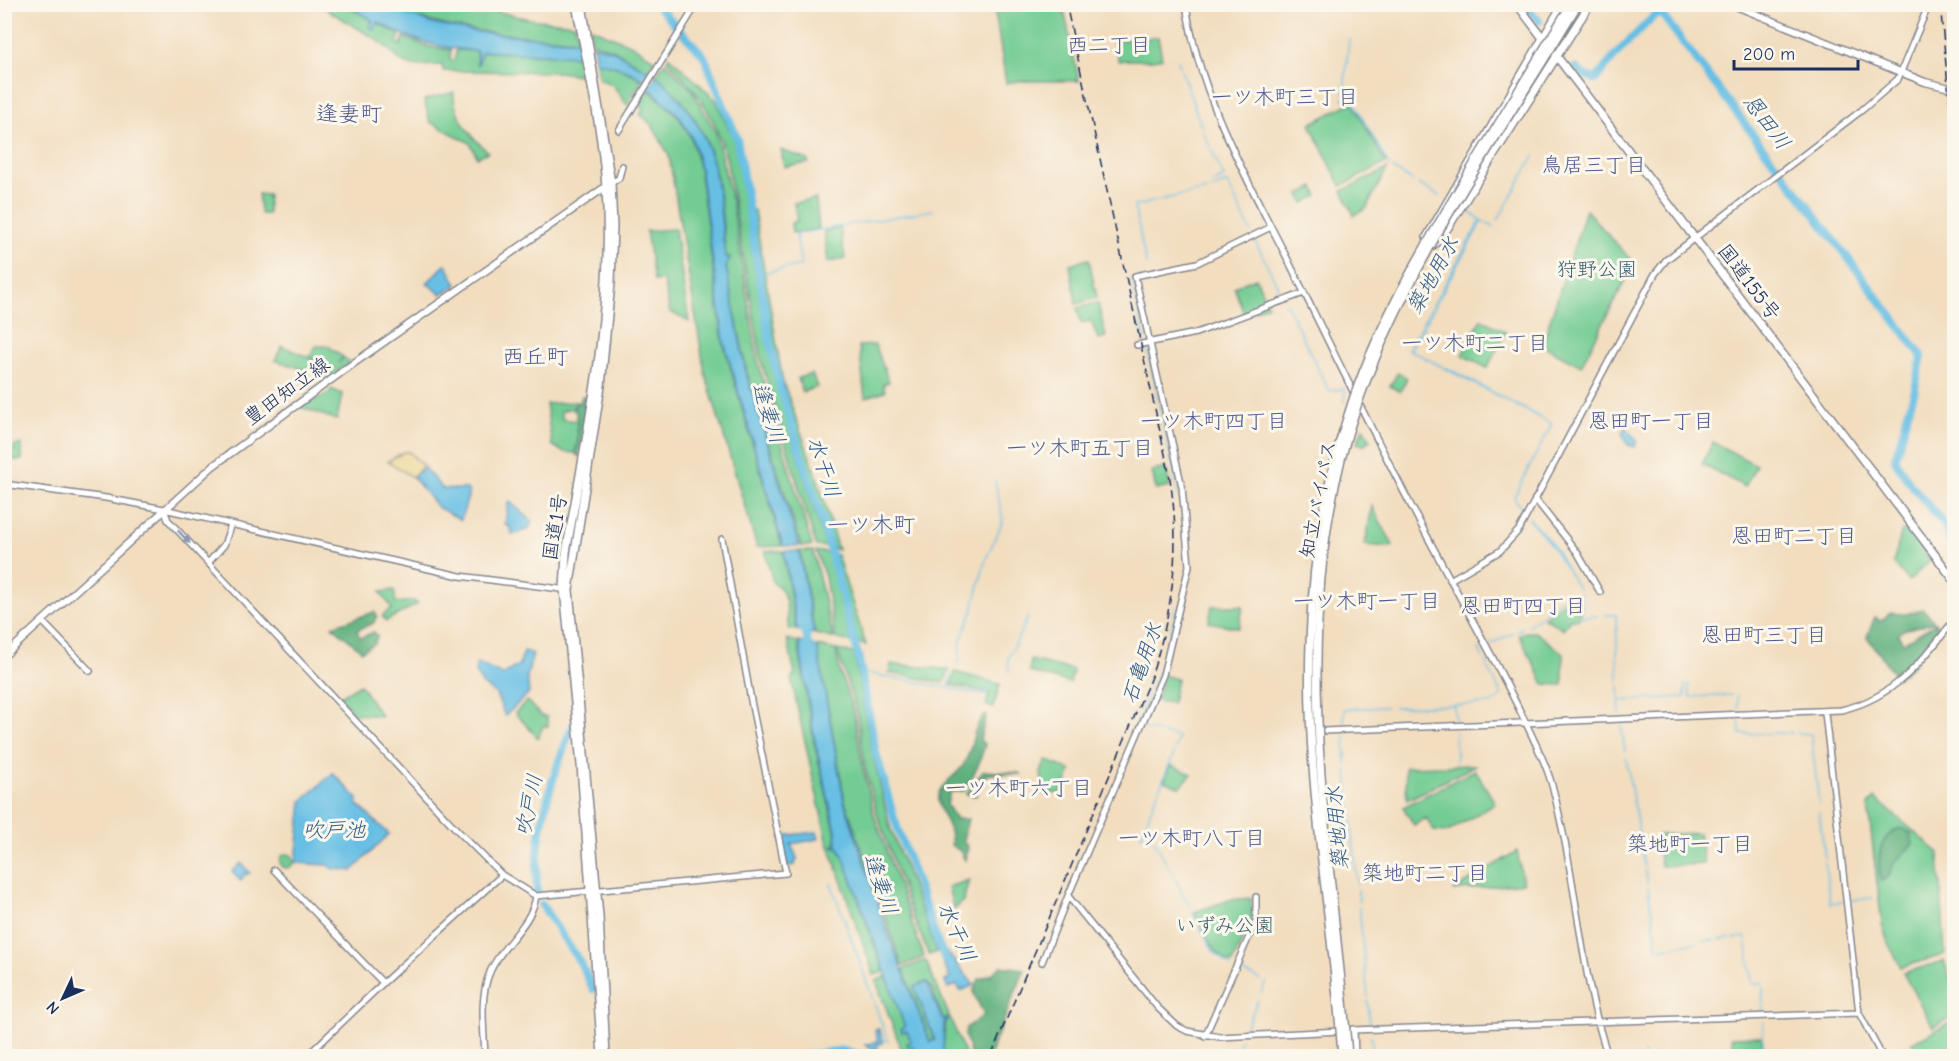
<svg xmlns="http://www.w3.org/2000/svg" width="1959" height="1061" viewBox="0 0 1959 1061" font-family="'Comic Neue','Klee One',sans-serif">
  <style>
    .green { fill: #73cc93; stroke: #477e78; stroke-width: 1.5 }
    .forest { fill: #5eb07d; stroke: #3c706e; stroke-width: 1.5 }
    .sand { fill: #eeda9e; stroke: #84847e; stroke-width: 1.5 }
    .water { fill: #67bfe4; stroke: #4177a1; stroke-width: 1.5 }
    .lines { fill: none; stroke-linecap: round; stroke-linejoin: round }
    .stream { stroke: #67bfe4; stroke-width: 1.5 }
    .river { stroke: #67bfe4; stroke-width: 8 }
    .tertiary-casing { stroke: #86868e; stroke-width: 8 }
    .secondary-casing { stroke: #86868e; stroke-width: 8 }
    .primary-casing { stroke: #86868e; stroke-width: 9 }
    .trunk-casing { stroke: #86868e; stroke-width: 10 }
    .tertiary { stroke: #fff; stroke-width: 5 }
    .secondary { stroke: #fff; stroke-width: 5 }
    .primary { stroke: #fff; stroke-width: 6 }
    .trunk { stroke: #fff; stroke-width: 7 }
    .rail { stroke: #1b2f5e; stroke-width: 1.5; stroke-dasharray: 9 4.5; stroke-linecap: butt }
    .trunk-bridge-casing { stroke: #86868e; stroke-width: 10; stroke-linecap: butt }
    .trunk-bridge { stroke: #fff; stroke-width: 7 }
    .oneway { fill: #8d97ae }
    .labels { text-anchor: middle; dominant-baseline: central; stroke-width: 6; stroke-linejoin: round; paint-order: stroke }
    .park-label { font-size: 20px; fill: #355e6e; stroke: #fbf7ec }
    .street-label { font-size: 20px; fill: #1b2f5e; stroke: #fbf7ec }
    .neighbourhood-label { font-size: 21px; fill: #525c8e; stroke: #fbf7ec }
    .water-label { font-size: 21px; font-style: italic; fill: #325a86; stroke: #fbf7ec }
    .quarter-label { font-size: 22px; fill: #525c8e; stroke: #fbf7ec }
  </style>
  <rect width="100%" height="100%" fill="#fbf7ec"/>
  <filter id="ink" filterUnits="userSpaceOnUse"><feTurbulence type="fractalNoise" baseFrequency=".0167" numOctaves="2"/><feDisplacementMap in="SourceGraphic" scale="12" xChannelSelector="R" yChannelSelector="G"/><feConvolveMatrix kernelMatrix="1 2 1 2 8 2 1 2 1" color-interpolation-filters="sRGB"/></filter>
  <filter id="wash" filterUnits="userSpaceOnUse"><feTurbulence type="fractalNoise" baseFrequency=".008" numOctaves="4" result="noise"/><feDisplacementMap in="SourceGraphic" scale="24" xChannelSelector="R" yChannelSelector="G"/><feGaussianBlur stdDeviation="1.35" result="paint"/><feColorMatrix in="noise" values="0 0 0 0 0 0 0 0 0 0 0 0 0 0 0 0 0 1.4 0 .05"/><feComposite in="paint" operator="in"/></filter>
  <g filter="url(#wash)">
    <rect width="100%" height="100%" fill="#f2ddbf"/>
    <path class="green" d="M319,5h26l27,15 -3,7 5,3 4,-7 22,12 -3,8 4,2 3,-8 26,10 21,3 -1,10h5l1,-10 20,1 1,14 5,-13 99,4 4,20 -26,-4 -116,-1 -1,-6 -29,1 -11,-4 -23,-21z
      M385,5h85l59,14 46,5 3,16c-65,-6 -133,-6 -193,-35z
      M994,5h69l16,76h-61l-12,2z
      M589,27l43,18 23,15 -7,11 -34,-21 -22,-8z
      M1158,37l4,21c-18,5 -26,0 -43,3l-6,-20z
      M669,56l47,44 18,39 42,245 50,163 -10,-1 -55,-186 -35,-203c-12,-43 -28,-66 -59,-97z
      M603,62l32,13 7,6 -15,24 -14,-20 -14,-6 -3,-15z
      M665,62l27,28 24,43 16,69 26,160 54,184h-11l-54,-173 -21,-106 4,-10h-4c-8,-78 -7,-128 -70,-182z
      M648,89l30,27 13,22 8,29 24,175 59,204 -25,1 -52,-174 -36,-217 -17,-31 -12,-11 4,-4 -5,-6z
      M454,92c-2,22 18,46 34,60l-11,5 -7,-14 -40,-21 -6,-22z
      M1352,102l34,61 -45,23 -31,-62z
      M781,150l25,9 3,4 -25,4z
      M1387,169l-21,40 -12,6 -12,-24z
      M1314,187l4,9 -14,7 -4,-9z
      M258,194l10,1v19h-7z
      M816,199l3,30 -27,4 -1,-10 6,-2 -3,-18z
      M754,210l29,172 35,98 20,70 -5,-2c-16,-56 -36,-110 -52,-166 -15,-55 -21,-114 -30,-171z
      M1586,210l48,53 -53,103 -39,-21z
      M840,228l5,31 -17,3 -4,-31z
      M675,229l14,93 -19,-10 -7,-32 -9,1 -8,-50z
      M1089,259l8,39 -21,6 -6,-40z
      M1256,278l12,27 -24,9 -10,-27z
      M1098,303l8,34 -8,2 -7,-18 -10,2 -4,-15z
      M1481,319l25,13 -19,36 -25,-13z
      M875,345l14,37 -6,2 2,7 -20,7 -6,-52z
      M282,346l52,22 -24,-11 6,-11h12l15,11 -5,6 6,-5 6,4 -21,16 -54,-18z
      M1398,372l9,6 -7,14 -10,-6z
      M812,374l5,13 -15,5 -4,-14z
      M331,389l11,5 -5,26 -37,-13 29,-14z
      M576,402l-1,5 -14,4 1,8 15,2 1,18 -3,14 -12,-1 -11,-7 -6,-41z
      M1363,428l8,12 -8,5 -6,-2z
      M1713,442l43,23 -11,22 -43,-23z
      M22,444v16h-9l1,-14z
      M1166,468l4,19 -14,3 -4,-19z
      M1372,506l21,39 -2,2 -26,-2z
      M1906,529l24,31 -21,21 -16,-18 9,-32z
      M765,551h18l13,79 -8,-2c-1,-13 0,-41 -15,-45z
      M800,551h13l20,87 -18,-4z
      M816,551l12,2 23,89 -16,-4 -10,-61z
      M834,554l3,1 29,90 -8,-2z
      M394,590l2,13 18,-2 4,3 -32,17 -4,-5 10,-8 -12,-16z
      M1563,602l16,1v16h-9l-7,10 -19,-11z
      M1212,606h31l-4,22 -30,-6z
      M1525,632h10l28,21v32l-19,-1 -25,-49z
      M787,639l11,3 16,100 21,89 1,12 -3,2 4,1 7,12 40,114 -10,3 -47,-135 -36,-161 4,-5z
      M817,646l19,4 4,22 14,41 9,56 11,46 50,142 -22,9 -57,-165z
      M837,650l17,3 18,97 18,77 47,125 -8,3 -17,-40 -35,-101 -12,-46 -8,-55z
      M1031,660l42,10 -3,13 -41,-11z
      M891,664c19,3 38,2 58,6l-5,13 -55,-10z
      M955,672l45,12 -7,24 -7,-3 3,-12 -38,-8z
      M1163,675l14,4 -5,24 -16,-2z
      M360,684l21,32 -26,-2 -16,-17z
      M527,701l14,15 6,1 1,9h-5l-5,12 -23,-25z
      M1046,760l25,11 -10,22 -18,1 -2,-22z
      M1170,765l22,9 -12,13 -16,-6z
      M1476,765l-69,35 -2,-33z
      M1475,770l20,33 -47,29 -14,-1 -8,-13 -12,7 -11,-18z
      M1875,798l64,55 6,100 -2,2 -42,12 -13,-24 -6,-19 -14,-119z
      M1699,833l5,31 -43,2 -5,-31z
      M1517,851l6,32 -70,8z
      M280 861a7 7 0 1 1 14 0a7 7 0 1 1-14 0Z
      M969,880l-6,21 -9,9 -6,-23z
      M1251,898l1,21 -20,45c-21,-11 -28,-32 -38,-52l35,-12z
      M923,961h3l40,95h-23l2,-34 3,-2 -1,-3 -4,2 -11,-30 -5,-7 -13,5 20,53 -4,1 -27,-72z
      M1944,961l10,28v27l-21,11 -30,-54z
      M886,976l19,51 -4,1 1,4 5,-1 4,11 -4,1 1,4 5,-1 4,10h-13l-28,-75z
      M1954,1021v27l-17,8h-18l-7,-14z
      M1762,1036l1,20h-27l-5,-19z"/>
    <path class="forest" d="M582,396h4l-2,10 3,2 -8,49 -4,-4 3,-14 -2,-27 -3,-2 3,-8 4,1z
      M1923,609l12,13 -32,8 -5,5 5,8 33,-20 3,6 -27,37 -15,12 -30,-41 8,-20 6,4 9,-8 16,1z
      M374,612l3,3 -3,8 -17,7 3,8 14,-6 3,4 -2,7 -13,8 -30,-25z
      M984,715h2l-6,25 5,5 -7,21 -14,25 -14,1 -3,13 9,14h12l-5,21 5,8 -3,12 -5,-9 -9,-6c2,-18 -10,-28 -13,-44 -2,-15 17,-24 24,-34 12,-16 9,-38 22,-52z
      M983,771l37,2 1,1h-32l-14,7 1,15 -10,-2z
      M1900,828l11,5 2,11 -19,19 -6,14 -7,4c-4,-21 -4,-44 19,-53z
      M1001,966l24,3 -36,87h-18l-6,-20 1,-8 18,-13 -11,-23 6,-13 13,-5z"/>
    <path class="sand" d="M404,452h5l14,14 -11,11 -24,-16z"/>
    <path class="water" d="M346,5h37l50,19 45,8 100,9 3,15 -99,-5 -4,14 -1,-14c-40,-3 -64,-10 -99,-29l-4,7 -4,-2 3,-7z
      M593,45l21,6 34,20 -5,9c-13,-10 -32,-17 -47,-17z
      M656,75c63,55 61,105 69,182l5,1 -4,9 20,106 53,173h-16l-59,-204 -24,-175 -8,-29 -13,-23 -30,-27z
      M446,264l11,21 -16,9 -14,-11z
      M1626,427l11,14 -2,6 -7,-2 -6,-12z
      M424,468l19,21h24l2,4 -8,27 -24,-13 -24,-30z
      M510,502l22,19 -3,8 -17,6 -1,-6 -6,-5 3,-20z
      M784,551h15l15,83 -17,-4z
      M799,642l18,4 27,155 41,124 45,117 5,-2 -21,-53 13,-5 15,37 5,-1 -3,4 -1,34h-26l-4,-10 -4,1 -1,-4 3,-2 -4,-10 -4,1 -2,-3 4,-2 -61,-169 -6,-12 -4,1 3,-4 -1,-12 -21,-89z
      M524,651l9,3 -6,22 2,17 -24,23 -9,-22 -13,-9 -8,-13 2,-9 26,12 17,-11z
      M333,773l25,26 -1,5 32,30 -37,37 -21,-3 -3,-3 -32,-2 6,-62z
      M817,832l2,7 -28,5 6,14 -2,7 -8,1 -6,-30z
      M241,863l9,10 -6,2 -3,6 -9,-9z
      M947,952l27,33 -13,6 -5,-6 -8,3 -3,-7 5,-2 -10,-24z
      M879,1029l5,13 -8,4 5,7 -16,-8 13,-4 -3,-11z"/>
    <g class="lines">
      <path class="stream" d="M1178,61l24,67
        M1344,93l5,-54
        M1343,98l12,6 34,61
        M1203,132l21,45 -13,7
        M1393,169l20,12
        M1418,184l22,12
        M1212,189l15,-6 24,49
        M1184,195l27,-6
        M1147,203l35,-8
        M1470,213l11,7 -73,129 144,75 -38,73 10,15
        M1137,220l-3,-14 12,-2
        M1498,220l36,-64
        M1138,223l8,41
        M1254,239l29,58
        M759,274l42,-9 -5,-31 137,-24
        M1132,280l13,59
        M1286,303l43,88 15,-2
        M1147,347l34,158
        M1411,349l71,-128 12,6
        M1447,368l94,50
        M1344,402l1,-11
        M1529,518l23,26 26,44
        M1529,519l22,26 13,21
        M1581,593l1,24 15,-1
        M1605,615h11l2,67
        M1528,626l36,-29
        M1517,631l5,-3
        M1490,644l23,-11
        M1167,645l9,-37
        M1479,650l4,8
        M959,664l2,-24 11,-27 13,-52 18,-40 -8,-40
        M1009,671l-1,-12 20,-42
        M861,672l124,23 3,-10 5,1
        M1689,684l1,13 42,-2
        M949,685l2,-11
        M1619,686l1,15 65,-4v-13
        M1737,695l1,14
        M1619,702l1,12
        M1454,706l1,14
        M1394,707l97,-3 11,-8 -17,-35
        M1739,722l1,12 52,-1
        M1344,723v-14l42,-2
        M1135,726l29,-67
        M1621,726l4,25
        M1143,729l35,8 -3,12
        M1455,731l1,30
        M1797,733l14,1 8,70
        M1345,735l1,30
        M1626,758l15,89
        M1347,770l10,113
        M1819,812l6,47
        M1150,838l-9,-4 33,-81
        M1154,840l36,67
        M1642,854l2,12
        M1825,863l5,41 12,-2
        M1645,870l2,13
        M831,883l57,158
        M1648,888l10,61 12,-2
        M1358,890l1,12
        M1851,900l22,-2
        M1359,907l9,90
        M1193,913l19,37 19,17
        M1734,938l12,-1 6,46h11
        M1718,940l12,-2
        M1702,941l12,-1
        M1674,946l24,-4
        M1238,970l23,10
        M1261,993l5,-11
        M1368,1001l2,24
        M1763,1012v-24
        M1244,1031l14,-31
        M1371,1036l2,20
        M1643,1053l1,3
        M1233,1056l8,-17
        M1763,1056v-34"/>
      <path class="river" d="M656,4l48,52 33,82 33,205 10,45 43,136 36,135 17,93 18,66 45,128 8,15
        M1529,10l10,11
        M1659,11l121,159
        M1623,47l33,-33
        M1575,68l5,3
        M1585,75l5,2
        M1595,80l26,-31
        M1783,173l90,118
        M1875,294l47,62 -7,32
        M1905,422l10,-32
        M1904,428l-9,32 14,22
        M1913,487l32,38 9,30
        M1950,614l3,-18
        M804,622l5,30
        M537,891c-3,-56 13,-111 35,-163
        M542,905l39,59 12,25
        M801,1056l43,-6 19,6"/>
    </g>
  </g>
  <g filter="url(#ink)">
    <g class="lines">
      <defs>
        <path id="tertiary" d="M1186,4c13,93 63,178 104,260 45,91 89,182 137,272 39,74 82,147 116,224 11,25 15,51 21,77 15,73 20,149 44,219
          M619,130l78,-126
          M611,183l8,-5 3,-12
          M1271,227l-74,36 -62,13 47,211 7,79 -26,109 -95,221 89,111 20,19 10,5 33,6 121,-6
          M1137,345l59,-12 108,-40
          M1535,499l42,53 23,40
          M208,563l16,-18 7,-21
          M1450,580l50,-29 19,-21 136,-256 11,-14 196,-150 36,-31 31,-75
          M568,590l-108,-14 -296,-67 4,11 290,311 44,44 34,21 250,-23 -34,-167 -30,-167
          M42,621l48,50
          M1825,713l34,300 23,43
          M1323,731l518,-21c53,-12 82,-49 113,-90
          M274,870l109,113
          M1042,962l26,-66
          M1351,1030l508,-17
          M1205,1036l51,-115v-24
          M307,1056l76,-73 119,-108
          M485,1056c-1,-26 -6,-59 5,-84 11,-27 42,-47 46,-76"/>
        <path id="secondary" d="M4,484l102,14 58,11"/>
        <path id="primary" d="M1731,4l194,78 29,7
          M4,656l209,-190 141,-103 254,-178"/>
        <path id="trunk" d="M576,4c11,61 26,123 30,184 8,123 -19,245 -40,365l-2,36 17,176 21,291
          M582,4l29,179 2,43 -2,57 -10,103 -32,204 30,326 7,140
          M1517,4l437,576
          M1427,237l136,-233
          M1432,246l9,-8 149,-234
          M1353,1030l1,26"/>
      </defs>
      <use href="#tertiary" class="tertiary-casing"/>
      <use href="#secondary" class="secondary-casing"/>
      <use href="#primary" class="primary-casing"/>
      <use href="#trunk" class="trunk-casing"/>
      <use href="#tertiary" class="tertiary"/>
      <use href="#secondary" class="secondary"/>
      <use href="#primary" class="primary"/>
      <use href="#trunk" class="trunk"/>
      <path class="rail" d="M1940,4l14,142
        M991,1056l160,-379c23,-69 31,-137 17,-209l-102,-464"/>
      <defs>
        <path id="trunk-bridge" d="M1342,1056c-9,-137 -37,-275 -32,-413 2,-78 14,-157 39,-231 27,-86 74,-163 120,-240 34,-56 68,-112 102,-168
          M1348,1056c-17,-216 -65,-438 9,-650 50,-144 143,-271 221,-402"/>
      </defs>
      <use href="#trunk-bridge" class="trunk-bridge-casing"/>
      <use href="#trunk-bridge" class="trunk-bridge"/>
    </g>
    <defs><path id="oneway-solid" d="M-6-.8H1V-3.2L6.5 0L1 3.2V.8H-6Z" transform="scale(1.5)"/></defs>
    <use class="oneway" href="#oneway-solid" transform="translate(184 537) rotate(47)"/>
  </g>
  <g class="labels">
    <g class="park-label">
      <text x="1597" y="269">狩野公園</text>
      <text x="1225" y="925">いずみ公園</text>
    </g>
    <g class="street-label">
      <text transform="translate(1749 282) rotate(53)">国道155号</text>
      <text transform="translate(287 391) rotate(-36)">豊田知立線</text>
      <text transform="translate(1318 499) rotate(-79)">知立バイパス</text>
      <text transform="translate(555 527) rotate(-81)">国道1号</text>
    </g>
    <g class="neighbourhood-label">
      <text x="1109" y="45">西二丁目</text>
      <text x="1285" y="97">一ツ木町三丁目</text>
      <text x="1594" y="165">鳥居三丁目</text>
      <text x="1475" y="343">一ツ木町二丁目</text>
      <text x="1214" y="421">一ツ木町四丁目</text>
      <text x="1651" y="421">恩田町一丁目</text>
      <text x="1080" y="448">一ツ木町五丁目</text>
      <text x="1794" y="536">恩田町二丁目</text>
      <text x="1367" y="601">一ツ木町一丁目</text>
      <text x="1523" y="606">恩田町四丁目</text>
      <text x="1764" y="635">恩田町三丁目</text>
      <text x="1019" y="788">一ツ木町六丁目</text>
      <text x="1192" y="838">一ツ木町八丁目</text>
      <text x="1690" y="844">築地町一丁目</text>
      <text x="1425" y="873">築地町二丁目</text>
    </g>
    <g class="water-label">
      <text transform="translate(1767 122) rotate(53)">恩田川</text>
      <text transform="translate(1433 275) rotate(-61)">築地用水</text>
      <text transform="translate(769 413) rotate(72)">逢妻川</text>
      <text transform="translate(824 467) rotate(72)">水干川</text>
      <text transform="translate(1142 663) rotate(-71)">石亀用水</text>
      <text transform="translate(529 805) rotate(-78)">吹戸川</text>
      <text transform="translate(1337 828) rotate(-95)">築地用水</text>
      <text x="334" y="830">吹戸池</text>
      <text transform="translate(881 884) rotate(71)">逢妻川</text>
      <text transform="translate(957 932) rotate(66)">水干川</text>
    </g>
    <g class="quarter-label">
      <text x="349" y="114">逢妻町</text>
      <text x="535" y="357">西丘町</text>
      <text x="871" y="525">一ツ木町</text>
    </g>
  </g>
  <rect width="1959" height="1061" fill="none" stroke="#fbf7ec" stroke-width="24"/>
  <g transform="translate(63 998) rotate(226)" stroke="#fbf7ec" stroke-width="4.5" paint-order="stroke">
  <path d="M0-4.5L10 22L0 15L-10 22Z" fill="#1b2f5e"/>
  <text y="-9" font-size="16" font-weight="bold" text-anchor="middle" fill="#1b2f5e">N</text>
  </g>
  <path d="M1734 60v9h124v-9" fill="none" stroke="#1b2f5e" stroke-width="3"/>
  <text x="1743" y="60" font-size="18" fill="#1b2f5e" stroke="#fbf7ec" stroke-width="4.5" paint-order="stroke">200 m</text>
</svg>
